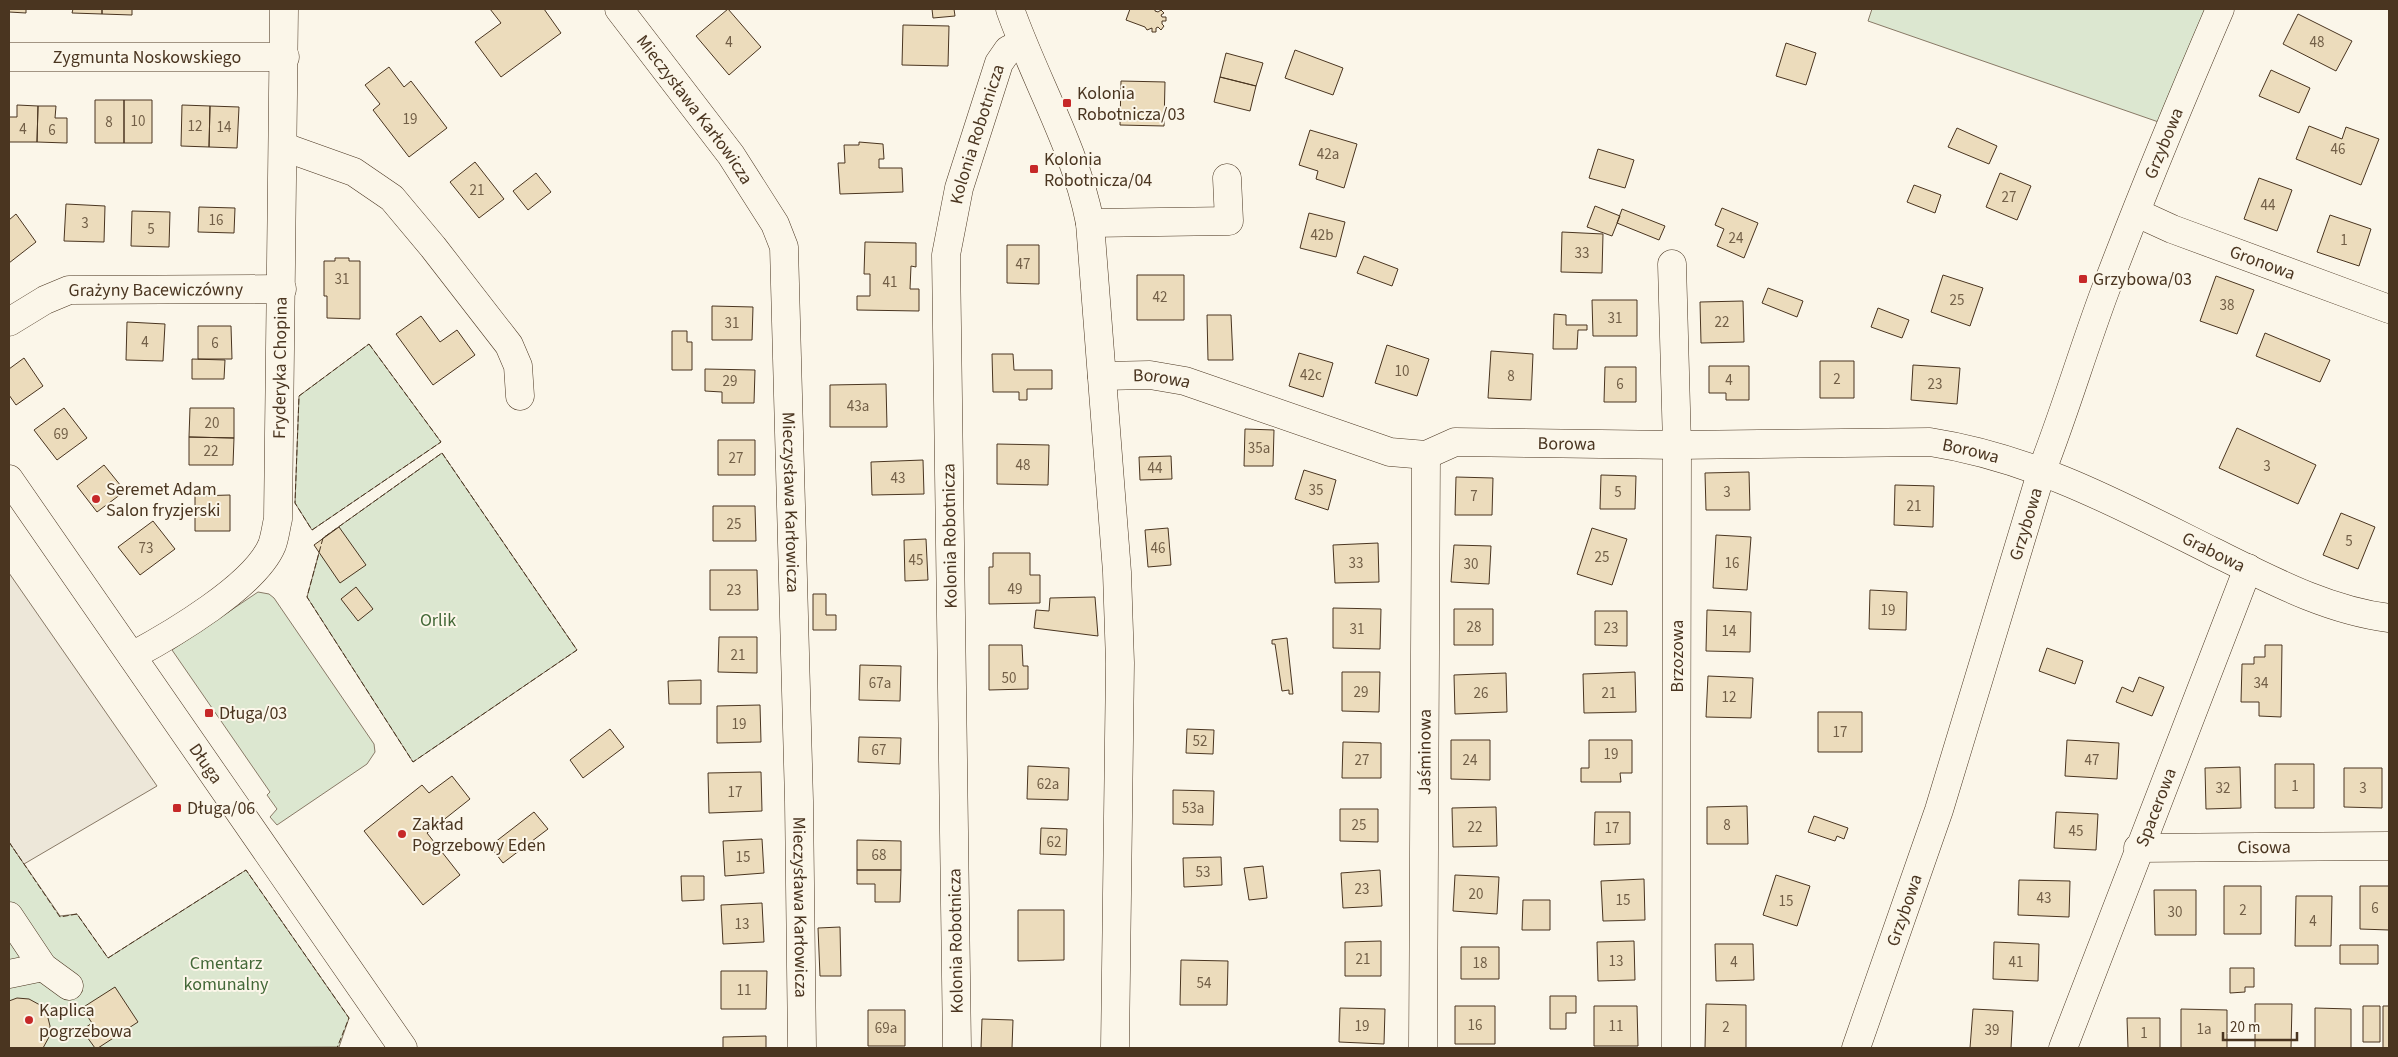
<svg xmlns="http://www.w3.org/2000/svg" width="2398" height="1057" viewBox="0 0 2398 1057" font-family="'Source Sans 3',sans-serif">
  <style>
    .green { fill: #dce7d0; stroke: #887966 }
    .parking { fill: #ede7d9; stroke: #887966 }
    .building { fill: #ecdcbc; stroke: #4a3520 }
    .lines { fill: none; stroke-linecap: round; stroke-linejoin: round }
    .minor-casing { stroke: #4a3520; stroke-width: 29 }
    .major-casing { stroke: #4a3520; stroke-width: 29 }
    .minor { stroke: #fbf6e9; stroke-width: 28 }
    .major { stroke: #fbf6e9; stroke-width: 28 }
    .fence { stroke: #4a3520; stroke-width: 1; stroke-dasharray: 6 2.5; stroke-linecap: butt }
    .poi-dot { fill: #c62828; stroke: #fbf6e9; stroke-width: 2 }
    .labels { text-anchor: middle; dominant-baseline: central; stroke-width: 4; stroke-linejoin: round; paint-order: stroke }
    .number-label { font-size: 15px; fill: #725f47 }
    .street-label { font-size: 18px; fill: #4a3520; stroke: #fbf6e9 }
    .poi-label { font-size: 18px; fill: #4a3520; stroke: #fbf6e9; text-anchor: start }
    .park-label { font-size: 18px; fill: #436837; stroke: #fbf6e9 }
  </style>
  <rect width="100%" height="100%" fill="#fbf6e9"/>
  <path class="green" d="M1872,9h348l-50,117 -302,-105z
    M369,344l72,98 -129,88 -17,-27 4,-107z
    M442,453l135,197 -164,112 -106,-165 16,-59z
    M258,592l11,2 5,4 100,146 1,8 -8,12 -90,61 -7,-8 7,-8 -10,-14 3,-3 -98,-142z
    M9,842l51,74 17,-2 31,44 138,-88 103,148 -10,29 -330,1z"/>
  <path class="parking" d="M9,573l148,213 -133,78 -15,-22z"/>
  <path class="building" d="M9,9h17v4l-17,-1z
    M73,9h29v5l-30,-1z
    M102,9h30v6l-30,-1z
    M490,9h54l17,24 -60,44 -26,-35 26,-19z
    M728,9l33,38 -32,28 -33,-39z
    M932,9h22l1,7 -22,2z
    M1130,9h25v2l3,1 3,-2 3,3 -3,2 1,2h4v4h-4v3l2,2 -3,4 -3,-3 -2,1v4h-4v-4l-5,2 -2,-3 -19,-7z
    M2298,14l54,27 -16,30 -53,-27z
    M903,25l46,1 -1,40 -46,-1z
    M1786,43l30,10 -10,32 -30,-9z
    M1295,50l48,18 -10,27 -48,-17z
    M1226,53l37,10 -7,23 -36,-9z
    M389,67l15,20 7,-6 36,47 -38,29 -36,-47 7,-6 -15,-19z
    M2271,70l39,18 -11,25 -40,-17z
    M1220,77l36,9 -6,25 -36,-9z
    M1121,81l44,1 -1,44 -44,-1z
    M95,100h29v43h-29z
    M124,100h28v43h-28z
    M17,105l21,1 -1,36h-28v-25h8z
    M182,105l28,1 -1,41 -28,-1z
    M38,106h18l-1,12h12v25l-30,-1z
    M210,106l29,1 -2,41 -28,-1z
    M2309,126l33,13 4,-12 33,12 -18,46 -65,-26z
    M1957,128l40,18 -8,18 -41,-17z
    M1310,130l47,14 -13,44 -28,-9 2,-8 -19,-6z
    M859,142l24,2 1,15h-5v9h23l1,24 -63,2 -2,-31h7l-1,-18h15z
    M1598,149l36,11 -9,28 -36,-10z
    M475,162l29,37 -25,19 -29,-36z
    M536,173l15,19 -23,18 -15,-19z
    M2000,173l31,13 -14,34 -31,-13z
    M2259,178l33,12 -15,41 -33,-12z
    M1914,185l27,10 -6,18 -28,-11z
    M66,204l39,2 -1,36 -40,-1z
    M1595,206l25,10 -8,20 -25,-9z
    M199,207l36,1 -1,25 -36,-1z
    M1722,208l36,15 -14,35 -27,-12 7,-17 -9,-4z
    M1622,209l43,17 -6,14 -42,-17z
    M132,211l38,1 -1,35 -38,-1z
    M1309,213l36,9 -9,35 -36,-9z
    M16,214l20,28 -27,21v-43z
    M2330,215l41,14 -12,37 -42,-14z
    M1562,232l41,2 -1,39 -41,-1z
    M865,242l51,1v24l-5,-1 -1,23h9v22l-62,-1v-14h13v-22h-6z
    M1007,245h32v39l-32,-1z
    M1364,256l34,13 -6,17 -35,-13z
    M335,258h14v3h11v58l-33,-1v-22h-3v-35h11z
    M1137,275h47v45h-47z
    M1943,275l40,13 -13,38 -39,-14z
    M2216,276l38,14 -17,44 -37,-13z
    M1768,288l35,13 -6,16 -35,-14z
    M1592,300h45v36h-44z
    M1743,301l1,41 -43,1 -1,-41z
    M712,306l41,1 -1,33h-40z
    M1878,308l31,12 -7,18 -31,-11z
    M1554,314l12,1v10h21v5h-9l-1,19h-24z
    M1207,315h24l2,45h-25z
    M421,316l19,26 17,-12 18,25 -42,30 -37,-51z
    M127,322l38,2 -2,37 -37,-1z
    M198,326h33l1,33h-34z
    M672,331h15v11h5v28h-20z
    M2265,333l65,27 -10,22 -64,-26z
    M1387,345l42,14 -12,37 -42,-13z
    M1491,351l42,3 -2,46 -43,-2z
    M1299,353l34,10 -10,34 -34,-11z
    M992,354h21l1,16h38v19h-25v11h-8v-8h-26z
    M24,358l19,28 -27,19 -7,-10v-26z
    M192,359l33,1 -1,19h-32z
    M1820,361h34v37h-34z
    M1913,365l47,3 -3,36 -46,-4z
    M1709,366h40v34h-23v-7h-17z
    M1605,367h31v35h-32z
    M705,369l50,1 -1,33h-32v-11l-17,-1z
    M886,384l1,43h-57v-42z
    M64,408l23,30 -30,22 -23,-30z
    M190,408h44v30l-45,-1z
    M2237,428l79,37 -18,39 -79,-36z
    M1245,429l29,1 -1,36h-29z
    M189,437l45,1 -1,27h-44z
    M718,440h37v35h-37z
    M997,444l52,1 -1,40 -51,-1z
    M1171,456l1,23 -32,1 -1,-23z
    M923,460l1,34 -52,1 -1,-33z
    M104,465l21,26 -28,21 -20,-26z
    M1304,470l32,10 -8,30 -33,-11z
    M1749,472l1,38h-44l-1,-37z
    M1601,475l35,1 -1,33h-35z
    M1456,477l37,1 -1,37h-37z
    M1895,485l39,1 -1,41 -39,-2z
    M230,495v36h-35v-35z
    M713,506h42l1,35h-43z
    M2341,513l34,14 -17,42 -35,-14z
    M153,521l22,28 -35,26 -22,-28z
    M339,527l27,38 -26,18 -26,-38z
    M1168,528l3,37 -23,2 -3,-37z
    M1592,528l35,11 -15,46 -35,-11z
    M1716,535l35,2 -4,53 -34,-2z
    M926,539l2,41 -23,1 -1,-41z
    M1378,543l1,39 -44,1 -2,-38z
    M1454,545l37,1 -2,38 -38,-2z
    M993,553h37v22h10v28l-51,1v-37h4z
    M710,570h47l1,40h-48z
    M356,587l17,22 -15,12 -17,-22z
    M1870,590l37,2 -1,38 -37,-1z
    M813,594h13v21h10v15h-23z
    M1095,597l3,39 -64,-8 2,-18 13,1 1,-13z
    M1333,608l48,1 -1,40 -47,-1z
    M1454,609h39v36h-39z
    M1707,610l44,2 -1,40 -44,-1z
    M1595,611h32v35l-32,-1z
    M719,637h38v36l-39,-1z
    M1287,638l6,56h-4v-4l-7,1 -7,-47h-3v-4z
    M989,645h33l1,21h5v23l-39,1z
    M2265,645h17l-1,72 -22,-1v-14h-18l1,-38h12v-7h11z
    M2047,648l36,13 -8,23 -36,-13z
    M860,665l41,1 -1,35 -41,-1z
    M1342,672h38l-1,40 -37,-1z
    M1635,672l1,40 -52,1 -1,-39z
    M1506,673l1,39 -52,2 -1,-39z
    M1708,676l45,2 -2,40 -45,-1z
    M2139,677l25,10 -12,29 -36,-14 6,-15 11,5z
    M701,680v24h-32l-1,-23z
    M760,705l1,37 -44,1v-37z
    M1818,712h44v40h-44z
    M610,729l14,18 -41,31 -13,-18z
    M1187,729l27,1 -1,24 -27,-1z
    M859,737l42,1 -1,26 -42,-2z
    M1451,740h39v40l-39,-1z
    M1589,740h43v33h-12l1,9h-40v-14h8z
    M2067,740l52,3 -2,36 -52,-3z
    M1343,742l38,1v35h-39z
    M2275,764h39v44h-39z
    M1028,766l41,2 -1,32 -41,-1z
    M2240,767l1,41 -35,1 -1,-41z
    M2344,768h38v40l-38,-1z
    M761,772l1,39 -53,2 -1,-40z
    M452,776l18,23 -43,34 33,42 -37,30 -59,-74 58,-46 7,8z
    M1173,790l41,1 -1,34 -40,-1z
    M1747,806l1,38h-41v-37z
    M1496,807l1,39 -44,1 -1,-39z
    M1340,809h38v33l-38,-1z
    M534,812l14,17 -45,34 -13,-17z
    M1595,812h35v32l-36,1z
    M2056,812l42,2 -2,36 -42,-2z
    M1814,816l34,12 -4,11 -7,-3 -2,5 -27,-9z
    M1041,828l26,1 -1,26 -26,-1z
    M762,839l2,34 -39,3 -2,-35z
    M857,840l44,1v29h-44z
    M1221,857l1,28 -38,2 -1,-29z
    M1263,866l4,32 -18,2 -5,-32z
    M857,870h44l-1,32h-25v-18h-18z
    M1380,870l2,36 -39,2 -2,-35z
    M1455,875l44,2 -2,37 -44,-3z
    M1776,875l34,11 -13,40 -34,-11z
    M681,876h23v24l-22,1z
    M1644,879l1,41 -42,1 -2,-40z
    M2019,880l51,1 -1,36 -51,-2z
    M2224,886h37v48h-37z
    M2360,886h29v44l-29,-1z
    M2154,890h42v45h-41z
    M2296,896h36l-1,50h-36z
    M1523,900h27v30h-28z
    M762,903l2,39 -41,2 -2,-39z
    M1018,910h46v50l-46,1z
    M840,927l1,49h-21l-2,-48z
    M1381,941v35h-36v-34z
    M1634,941l1,39 -37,1 -1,-39z
    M1994,942l45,2 -1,37 -45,-2z
    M1715,944h38l1,36 -38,1z
    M2340,945h38v19h-38z
    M1461,947h38v32h-38z
    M1181,960l47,1 -1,44h-47z
    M2230,968h24v19h-9v5l-15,1z
    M721,971h46l-1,38h-45z
    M115,987l23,35 -40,26h-3l-13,-18 10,-7 -10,-15z
    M1550,996h26v17h-10v16h-16z
    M17,998l12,1 11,6 7,9 3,12 -1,11 -6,11h-34v-47z
    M1706,1004l40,1v43h-41z
    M2255,1004h37l-1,44h-36z
    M1455,1006h40v38h-40z
    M1594,1006h43l1,40h-44z
    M2363,1006h17v36h-17z
    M2383,1006h6v42h-6z
    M1340,1008l45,1 -1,35 -45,-2z
    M2315,1008l36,1v39h-36z
    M1973,1009l40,2 -2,37h-41z
    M2181,1009l46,1v38h-46z
    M868,1010h37v36h-37z
    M2127,1018h33v30h-32z
    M982,1019l31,1 -1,28h-31z
    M766,1036v12h-43v-11z"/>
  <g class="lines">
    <defs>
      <g id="minor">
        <path id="s1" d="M619,9l112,146 44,69 9,23 15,554 3,247"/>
        <path d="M1010,9c25,71 66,140 80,214l27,349 3,91 -5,385"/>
        <path id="s2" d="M9,57h276"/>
        <path d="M284,147l70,25 38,26 41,49 76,98 9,21 2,30"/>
        <path id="s3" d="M2137,213l35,16 217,80"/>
        <path d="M1090,223l139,-2 -2,-43"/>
        <path d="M1672,264l5,181 -1,603"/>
        <path id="s4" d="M9,322l36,-22 24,-10 213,-1"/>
        <path id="s5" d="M1102,376l48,-1 35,6 205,71 36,3 29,-13 222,3 253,-3c103,16 190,63 282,109 57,28 114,59 177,67"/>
        <path id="s6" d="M9,479l394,569"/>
        <path id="s7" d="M132,656c39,-21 123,-70 140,-111 3,-8 4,-18 6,-26l6,-510"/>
        <path id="s8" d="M2138,848l251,-2"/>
        <path d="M9,916l34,51 26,19"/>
        <path d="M9,974l34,-7"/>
        <path id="s9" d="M957,1048l-11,-793 13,-67 40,-125 9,-13 14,-7"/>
        <path id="s10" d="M1423,1048l3,-593"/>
        <path id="s11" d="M2063,1048l185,-480"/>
      </g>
      <g id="major">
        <path id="s12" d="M1856,1048l83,-238 103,-340c23,-59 41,-120 63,-179 36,-95 75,-189 115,-282"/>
      </g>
    </defs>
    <use href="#minor" class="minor-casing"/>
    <use href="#major" class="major-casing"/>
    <use href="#minor" class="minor"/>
    <use href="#major" class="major"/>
    <path class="fence" d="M369,344l72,98 -129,88 -17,-27 4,-107z
      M442,453l135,197 -164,112 -106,-165 16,-59z
      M9,842l51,75 17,-3 31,44 138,-88 103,148 -12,30"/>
  </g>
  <g class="poi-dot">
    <rect x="1062" y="98" width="10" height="10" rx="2.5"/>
    <rect x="1029" y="164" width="10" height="10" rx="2.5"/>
    <rect x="2078" y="274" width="10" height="10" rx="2.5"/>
    <circle cx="96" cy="499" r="5"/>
    <rect x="204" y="708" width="10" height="10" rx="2.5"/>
    <rect x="172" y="803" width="10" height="10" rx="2.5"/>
    <circle cx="402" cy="834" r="5"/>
    <circle cx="29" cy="1020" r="5"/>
  </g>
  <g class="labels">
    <g class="number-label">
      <text x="729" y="42">4</text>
      <text x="2317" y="42">48</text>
      <text x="410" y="119">19</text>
      <text x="138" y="121">10</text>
      <text x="109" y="122">8</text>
      <text x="195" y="126">12</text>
      <text x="224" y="127">14</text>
      <text x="23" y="129">4</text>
      <text x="52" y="130">6</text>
      <text x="2338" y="149">46</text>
      <text x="1328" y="154">42a</text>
      <text x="477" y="190">21</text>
      <text x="2009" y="197">27</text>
      <text x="2268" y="205">44</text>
      <text x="216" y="220">16</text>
      <text x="85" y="223">3</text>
      <text x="151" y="229">5</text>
      <text x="1322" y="235">42b</text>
      <text x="1736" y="238">24</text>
      <text x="2344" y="240">1</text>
      <text x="1582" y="253">33</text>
      <text x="1023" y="264">47</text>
      <text x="342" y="279">31</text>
      <text x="890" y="282">41</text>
      <text x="1160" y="297">42</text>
      <text x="1957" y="300">25</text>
      <text x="2227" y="305">38</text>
      <text x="1615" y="318">31</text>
      <text x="1722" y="322">22</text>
      <text x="732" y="323">31</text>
      <text x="145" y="342">4</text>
      <text x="215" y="343">6</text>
      <text x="1402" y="371">10</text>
      <text x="1311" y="375">42c</text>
      <text x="1511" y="376">8</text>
      <text x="1837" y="379">2</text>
      <text x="1729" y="380">4</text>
      <text x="730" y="381">29</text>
      <text x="1620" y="384">6</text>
      <text x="1935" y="384">23</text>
      <text x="858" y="406">43a</text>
      <text x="212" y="423">20</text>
      <text x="61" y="434">69</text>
      <text x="1259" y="448">35a</text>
      <text x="211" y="451">22</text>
      <text x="736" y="458">27</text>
      <text x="1023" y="465">48</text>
      <text x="2267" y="466">3</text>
      <text x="1155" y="468">44</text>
      <text x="898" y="478">43</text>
      <text x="1316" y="490">35</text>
      <text x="1618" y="492">5</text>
      <text x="1727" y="492">3</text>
      <text x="1474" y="496">7</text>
      <text x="1914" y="506">21</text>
      <text x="734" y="524">25</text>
      <text x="2349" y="541">5</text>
      <text x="146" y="548">73</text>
      <text x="1158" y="548">46</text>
      <text x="1602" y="557">25</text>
      <text x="916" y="560">45</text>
      <text x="1356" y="563">33</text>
      <text x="1732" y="563">16</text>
      <text x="1471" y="564">30</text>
      <text x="1015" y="589">49</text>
      <text x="734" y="590">23</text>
      <text x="1888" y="610">19</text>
      <text x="1474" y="627">28</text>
      <text x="1611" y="628">23</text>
      <text x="1357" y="629">31</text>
      <text x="1729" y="631">14</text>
      <text x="738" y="655">21</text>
      <text x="1009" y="678">50</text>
      <text x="880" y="683">67a</text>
      <text x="2261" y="683">34</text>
      <text x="1361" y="692">29</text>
      <text x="1481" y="693">26</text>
      <text x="1609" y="693">21</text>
      <text x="1729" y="697">12</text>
      <text x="739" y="724">19</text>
      <text x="1840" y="732">17</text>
      <text x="1200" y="741">52</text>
      <text x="879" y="750">67</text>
      <text x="1611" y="754">19</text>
      <text x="1362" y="760">27</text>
      <text x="1470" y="760">24</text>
      <text x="2092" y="760">47</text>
      <text x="1048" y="784">62a</text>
      <text x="2295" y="786">1</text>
      <text x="2223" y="788">32</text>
      <text x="2363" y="788">3</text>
      <text x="735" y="792">17</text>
      <text x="1193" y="808">53a</text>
      <text x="1359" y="825">25</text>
      <text x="1727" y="825">8</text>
      <text x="1475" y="827">22</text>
      <text x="1612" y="828">17</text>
      <text x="2076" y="831">45</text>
      <text x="1054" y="842">62</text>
      <text x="879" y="855">68</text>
      <text x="743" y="857">15</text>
      <text x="1203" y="872">53</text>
      <text x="1362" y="889">23</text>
      <text x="1476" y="894">20</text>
      <text x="2044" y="898">43</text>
      <text x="1623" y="900">15</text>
      <text x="1786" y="901">15</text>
      <text x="2375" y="908">6</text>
      <text x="2243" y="910">2</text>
      <text x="2175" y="912">30</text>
      <text x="2313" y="921">4</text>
      <text x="742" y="924">13</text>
      <text x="1363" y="959">21</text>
      <text x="1616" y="961">13</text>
      <text x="1734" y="962">4</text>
      <text x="2016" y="962">41</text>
      <text x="1480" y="963">18</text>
      <text x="1204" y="983">54</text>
      <text x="744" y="990">11</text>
      <text x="1475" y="1025">16</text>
      <text x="1362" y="1026">19</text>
      <text x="1616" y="1026">11</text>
      <text x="1726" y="1027">2</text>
      <text x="886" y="1028">69a</text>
      <text x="2204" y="1029">1a</text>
      <text x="1992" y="1030">39</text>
      <text x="2144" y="1033">1</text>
    </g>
    <g class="street-label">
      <text stroke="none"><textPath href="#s2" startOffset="138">Zygmunta Noskowskiego</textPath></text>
      <text stroke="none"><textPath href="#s1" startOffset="126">Mieczysława Karłowicza</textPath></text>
      <text stroke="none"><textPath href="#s9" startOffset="918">Kolonia Robotnicza</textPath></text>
      <text stroke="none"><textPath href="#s12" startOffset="956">Grzybowa</textPath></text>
      <text stroke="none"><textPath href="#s3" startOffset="135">Gronowa</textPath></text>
      <text stroke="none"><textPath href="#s4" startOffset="155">Grażyny Bacewiczówny</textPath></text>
      <text stroke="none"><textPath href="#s7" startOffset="359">Fryderyka Chopina</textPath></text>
      <text stroke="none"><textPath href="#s5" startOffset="60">Borowa</textPath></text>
      <text stroke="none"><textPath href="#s5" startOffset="480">Borowa</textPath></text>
      <text stroke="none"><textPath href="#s5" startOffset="885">Borowa</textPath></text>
      <text stroke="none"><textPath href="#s1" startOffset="546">Mieczysława Karłowicza</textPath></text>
      <text stroke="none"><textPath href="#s12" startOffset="551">Grzybowa</textPath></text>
      <text transform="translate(950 536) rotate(-91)">Kolonia Robotnicza</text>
      <text stroke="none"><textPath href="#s5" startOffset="1149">Grabowa</textPath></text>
      <text transform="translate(1677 656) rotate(-90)">Brzozowa</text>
      <text stroke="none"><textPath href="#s10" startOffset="296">Jaśminowa</textPath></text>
      <text stroke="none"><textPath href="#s6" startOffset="346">Długa</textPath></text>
      <text stroke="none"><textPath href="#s11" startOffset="258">Spacerowa</textPath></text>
      <text stroke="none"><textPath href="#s8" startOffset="126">Cisowa</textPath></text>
      <text stroke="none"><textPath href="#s1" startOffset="951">Mieczysława Karłowicza</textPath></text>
      <text stroke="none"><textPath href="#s12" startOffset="146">Grzybowa</textPath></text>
      <text transform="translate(956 941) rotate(-91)">Kolonia Robotnicza</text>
    </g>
    <g class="poi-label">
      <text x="1077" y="93">Kolonia<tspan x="1077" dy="21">Robotnicza/03</tspan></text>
      <text x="1044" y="159">Kolonia<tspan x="1044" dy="21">Robotnicza/04</tspan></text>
      <text x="2093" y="279">Grzybowa/03</text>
      <text x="106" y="489">Seremet Adam<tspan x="106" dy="21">Salon fryzjerski</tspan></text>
      <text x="219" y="713">Długa/03</text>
      <text x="187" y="808">Długa/06</text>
      <text x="412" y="824">Zakład<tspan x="412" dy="21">Pogrzebowy Eden</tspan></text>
      <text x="39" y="1010">Kaplica<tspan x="39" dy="21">pogrzebowa</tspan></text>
    </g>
    <g class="park-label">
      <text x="438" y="620">Orlik</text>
      <text x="226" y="963">Cmentarz<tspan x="226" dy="21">komunalny</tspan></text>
    </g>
  </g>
  <rect width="2398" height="1057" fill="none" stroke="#4a3520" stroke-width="20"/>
  <path d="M2223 1032v8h74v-8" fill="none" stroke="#4a3520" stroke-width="2.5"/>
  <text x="2230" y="1032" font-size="15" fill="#4a3520" stroke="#fbf6e9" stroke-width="4" paint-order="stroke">20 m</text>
</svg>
